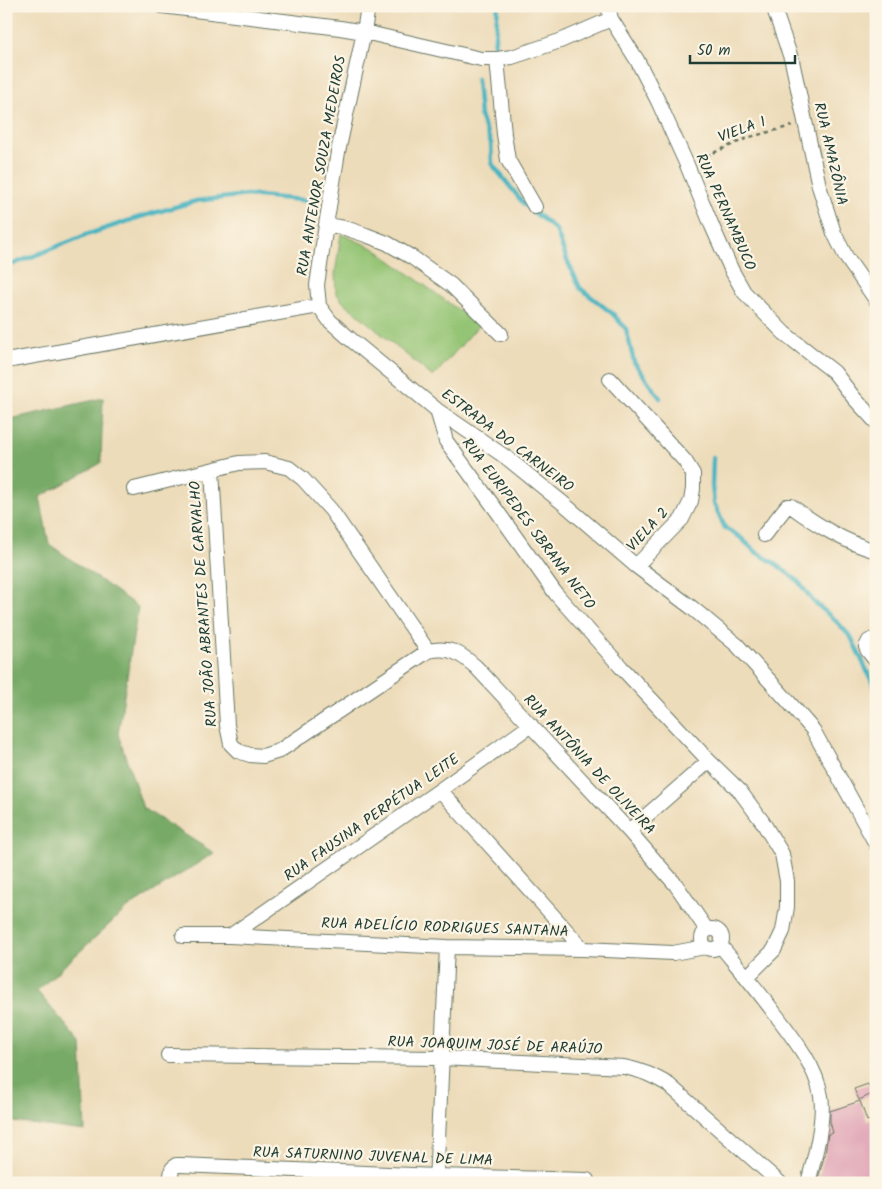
<svg xmlns="http://www.w3.org/2000/svg" width="882" height="1189" viewBox="0 0 882 1189" font-family="Kalam,sans-serif">
  <style>
    .green { fill: #94c474; stroke: #5a8054 }
    .forest { fill: #7a6; stroke: #4b744d }
    .lines { fill: none; stroke-linecap: round; stroke-linejoin: round }
    .stream { stroke: #46b4c1; stroke-width: 4.5 }
    .building { fill: #e0a4b6 }
    .minor-casing { stroke: #677563; stroke-width: 16 }
    .path { stroke: #677563; stroke-width: 2.5; stroke-dasharray: 4 4; stroke-linecap: butt }
    .minor { stroke: #fff; stroke-width: 14 }
    .labels { text-anchor: middle; dominant-baseline: central; stroke-width: 4.5; stroke-linejoin: round; paint-order: stroke }
    .street-label { font-size: 15px; fill: #1f3d34; stroke: #fcf5e5 }
  </style>
  <rect width="100%" height="100%" fill="#fcf5e5"/>
  <filter id="ink" filterUnits="userSpaceOnUse"><feTurbulence type="fractalNoise" baseFrequency=".02" numOctaves="2"/><feDisplacementMap in="SourceGraphic" scale="10" xChannelSelector="R" yChannelSelector="G"/><feConvolveMatrix kernelMatrix="1 2 1 2 8 2 1 2 1" color-interpolation-filters="sRGB"/></filter>
  <filter id="wash" filterUnits="userSpaceOnUse"><feTurbulence type="fractalNoise" baseFrequency=".0096" numOctaves="4" result="noise"/><feDisplacementMap in="SourceGraphic" scale="20" xChannelSelector="R" yChannelSelector="G"/><feGaussianBlur stdDeviation="1.12" result="paint"/><feColorMatrix in="noise" values="0 0 0 0 0 0 0 0 0 0 0 0 0 0 0 0 0 1.4 0 .05"/><feComposite in="paint" operator="in"/></filter>
  <g filter="url(#wash)">
    <rect width="100%" height="100%" fill="#eddcba"/>
    <path class="green" d="M341,234l34,15 104,76 -46,52 -90,-75 -7,-9 -1,-19z"/>
    <path class="forest" d="M103,398l-2,65 -61,34 9,47 89,63 -20,127 25,74 71,45 -88,56 -89,82 44,52 4,88 -79,-10v-701z"/>
    <g class="lines">
      <path class="stream" d="M494,48l4,-42
        M477,79l3,37 11,27 1,21 32,40 32,26 11,30 13,28 33,26 13,15 8,33 26,36
        M6,267l80,-32 54,-18 56,-16 51,-6 55,5 13,3
        M713,458l-1,28 2,17 11,25 15,9 16,15 20,12 22,17 15,20 23,20 15,16 25,53"/>
    </g>
    <g id="blocks">
      <path class="building" d="M868,1084l4,10 -13,6 -5,-11z
        M860,1101l7,20 9,-3v65h-59l8,-30 3,-19 5,-1 -3,-11v-11z"/>
    </g>
  </g>
  <g filter="url(#ink)">
    <use href="#blocks" fill-opacity="0" stroke="#677563" stroke-width="1"/>
    <g class="lines">
      <defs>
        <path id="minor" d="M162,6l178,22 24,4 117,27h16l15,-2 48,-16 51,-22
          M368,6l-4,26 -26,120 -12,73 -9,60 2,21 11,15 19,17 88,72 70,48 57,46 72,62 55,41 46,38 50,55 26,30 63,114
          M608,6l3,13 26,41 21,41 29,64 25,61 20,45 12,21 40,41 50,39 20,26 22,24
          M773,6l19,55 27,125 15,47 12,24 30,43
          M497,59l7,75 4,26 27,47
          M326,225l19,3 21,7 21,8 26,15 38,27 50,49
          M6,361l313,-55
          M610,379l75,82 8,13v15l-2,12 -9,18 -46,47
          M437,410l9,31 51,70 59,83 65,73 88,94 30,29 23,31 20,33 5,27v26l-4,24 -9,19 -27,27
          M212,470l15,255 4,19 7,7 12,4 13,1 16,-5 149,-100c22,-5 32,2 48,16l153,164 47,54 31,45
          M134,489l105,-26 26,-1 24,6 14,11 28,31 97,141
          M764,535l23,-29h4c26,19 53,36 85,45
          M876,638l-7,3 -3,6 2,4 8,10
          M440,790l143,159
          M629,831l80,-70
          M702 939a10 10 0 1 1 20 0a10 10 0 1 1-20 0Z
          M183,936h47l217,11 136,2 90,4 32,-6
          M230,936l210,-146 91,-65
          M720,945c18,22 36,43 53,66 18,24 43,54 48,85 4,23 -7,64 -13,87
          M168,1055l273,3 183,9c19,4 28,8 45,18l111,98
          M170,1183l2,-14 4,-4h5l255,11 151,4
          M436,1183l11,-236"/>
      </defs>
      <use href="#minor" class="minor-casing"/>
      <path class="path" d="M699,159l51,-22 42,-11"/>
      <use href="#minor" class="minor"/>
    </g>
  </g>
  <g class="labels">
    <g class="street-label">
      <text transform="translate(742 130) rotate(-20)">VIELA 1</text>
      <text transform="translate(830 154) rotate(77)">RUA AMAZÔNIA</text>
      <text transform="translate(322 166) rotate(-80)">RUA ANTENOR SOUZA MEDEIROS</text>
      <text transform="translate(725 212) rotate(66)">RUA PERNAMBUCO</text>
      <text transform="translate(507 441) rotate(37)">ESTRADA DO CARNEIRO</text>
      <text transform="translate(528 524) rotate(53)">RUA EURIPEDES SBRANA NETO</text>
      <text transform="translate(648 530) rotate(-47)">VIELA 2</text>
      <text transform="translate(204 604) rotate(-94)">RUA JOÃO ABRANTES DE CARVALHO</text>
      <text transform="translate(589 765) rotate(47)">RUA ANTÔNIA DE OLIVEIRA</text>
      <text transform="translate(372 818) rotate(-35)">RUA FAUSINA PERPÉTUA LEITE</text>
      <text transform="translate(445 928) rotate(2)">RUA ADELÍCIO RODRIGUES SANTANA</text>
      <text transform="translate(495 1046) rotate(2)">RUA JOAQUIM JOSÉ DE ARAÚJO</text>
      <text transform="translate(373 1157) rotate(2)">RUA SATURNINO JUVENAL DE LIMA</text>
    </g>
  </g>
  <rect width="882" height="1189" fill="none" stroke="#fcf5e5" stroke-width="25"/>
  <path d="M690 55v8h105v-8" fill="none" stroke="#1f3d34" stroke-width="2.5"/>
  <text x="697" y="55" font-size="15" fill="#1f3d34" stroke="#fcf5e5" stroke-width="4" paint-order="stroke">50 m</text>
</svg>
